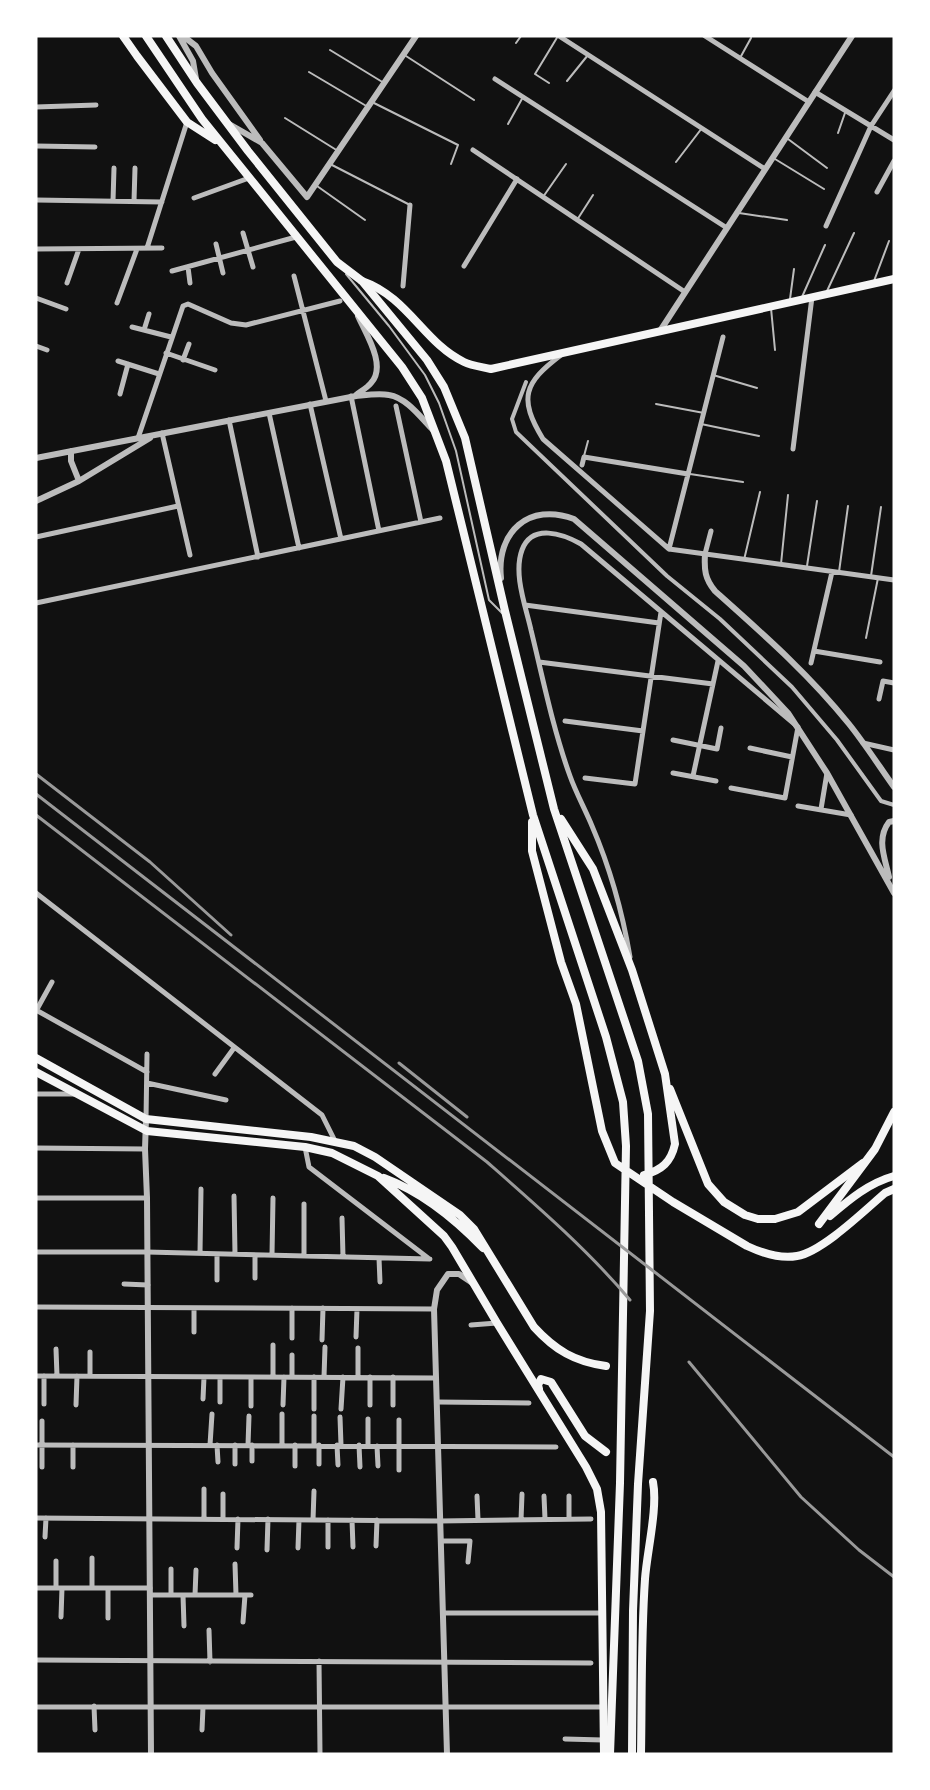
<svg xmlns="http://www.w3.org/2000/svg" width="930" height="1790" viewBox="0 0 930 1790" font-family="Mulish,sans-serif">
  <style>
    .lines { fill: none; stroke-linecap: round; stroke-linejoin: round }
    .service { stroke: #bcbcbc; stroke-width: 2 }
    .pedestrian { stroke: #bcbcbc; stroke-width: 4 }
    .minor { stroke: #bcbcbc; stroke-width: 5 }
    .tertiary { stroke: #bcbcbc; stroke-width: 6 }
    .secondary { stroke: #f5f5f5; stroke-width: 8 }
    .primary { stroke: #f5f5f5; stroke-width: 8 }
    .rail { stroke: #9a9a9a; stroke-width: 3 }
  </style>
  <rect width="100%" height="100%" fill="#111"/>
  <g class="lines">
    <path class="service" d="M516,43l5,-7
      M330,50l54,33
      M406,56l68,44
      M740,58l11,-20
      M309,72l59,35
      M567,81l21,-26
      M549,83l-14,-9 23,-38
      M374,103l84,42 -7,19
      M285,118l53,33
      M508,124l15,-27
      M838,133l8,-23
      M788,139l39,29
      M775,159l49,30
      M676,162l26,-34
      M332,165l78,40
      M317,186l48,34
      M543,197l23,-33
      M739,213l48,7
      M577,220l16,-25
      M346,274l43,52 36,49 14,28 17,48 33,149 13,13
      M874,281l15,-40
      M827,291l27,-58
      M802,297l23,-52
      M790,299l4,-30
      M771,308l4,42
      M713,375l44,13
      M656,404l48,9
      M701,424l58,12
      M584,456l4,-15
      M690,474l53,8
      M744,560l16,-68
      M781,564l7,-69
      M807,566l10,-65
      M839,572l9,-66
      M871,576l10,-69
      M866,638l12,-60"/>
    <path class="pedestrian" d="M526,382l-14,37 4,13 151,144 53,43 72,68 45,53 44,61 13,4"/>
    <path class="minor" d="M559,36l206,133
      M705,36l104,66
      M495,79l232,149
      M815,92l79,48
      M36,107l60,-2
      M36,146l59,1
      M473,150l212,142
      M877,192l17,-31
      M194,198l55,-20
      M36,200l126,2
      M113,201l1,-33
      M134,201l1,-33
      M826,226l45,-100 23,-35
      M243,233l10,34
      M216,244l7,29
      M147,248l40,-126
      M36,249l126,-1
      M464,266l53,-87
      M188,267l2,16
      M172,271l124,-34
      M294,276l32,125
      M67,283l12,-34
      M403,286l7,-81
      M36,298l30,11
      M117,303l20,-54
      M132,327l39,10
      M144,330l5,-16
      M36,346l11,4
      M166,353l49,17
      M561,355c-37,28 -43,43 -18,84l126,110
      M183,360l6,-16
      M118,361l41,13
      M120,394l8,-30
      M351,396l28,135
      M310,404l31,135
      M396,406l25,116
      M269,413l30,135
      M229,420l29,137
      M162,433l28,122
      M138,438l45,-132 5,-2 43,19 15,2 94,-24
      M793,449l19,-152
      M582,465l2,-8 104,17
      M36,537l142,-31
      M669,549l225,31
      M669,549l54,-212
      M705,554l6,-23
      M36,603l404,-85
      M525,605l134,18
      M814,651l66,11
      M539,662l174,22
      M811,663l21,-91
      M879,699l4,-18 11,2
      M565,721l78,10
      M673,740l44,9 4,-21
      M863,743l31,7
      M750,748l42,9
      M673,773l43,8
      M693,776l25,-115
      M585,778l50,6 26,-172
      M798,806l53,9
      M821,809l6,-36
      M36,893l286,222 13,26
      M630,957c-8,-47 -19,-87 -38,-131 -7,-17 -16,-33 -22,-50 -17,-47 -27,-97 -39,-146 -5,-23 -18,-56 -9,-80 10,-27 41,-16 59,-6l217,183 -13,71 -54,-10
      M36,1010l111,62
      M36,1011l16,-29
      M215,1074l19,-26
      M147,1083l79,17
      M36,1094h39
      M146,1119l1,-65
      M305,1147l4,20 119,91
      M36,1148l109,1
      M234,1196l1,58
      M36,1198h111
      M304,1204v52
      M342,1218l1,39
      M36,1252h111l283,7
      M200,1253l1,-64
      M272,1255l1,-57
      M379,1258l1,24
      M255,1278v-23
      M217,1280v-26
      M124,1284l24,1
      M36,1307l398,2
      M194,1308v24
      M292,1308v30
      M471,1325l26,-2
      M356,1337l1,-28
      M322,1340l1,-32
      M358,1348v29
      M56,1349l1,27
      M36,1376l400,2
      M90,1376v-24
      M273,1377v-32
      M292,1377v-22
      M314,1377v32
      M324,1377l1,-30
      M370,1377v28
      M203,1399l1,-22
      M220,1402v-25
      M437,1402l92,1
      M44,1404v-28
      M76,1405l1,-29
      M283,1405l1,-28
      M393,1405v-28
      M251,1406v-29
      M341,1409l2,-32
      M340,1417l1,28
      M399,1420v50
      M42,1421v46
      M36,1445l520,2
      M210,1445l2,-31
      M217,1445l1,17
      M248,1445l1,-29
      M282,1445v-31
      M314,1445v-29
      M337,1445l1,20
      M359,1445l1,22
      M368,1445v-26
      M377,1446l1,20
      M252,1461v-16
      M235,1464v-19
      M319,1464v-19
      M295,1466v-21
      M73,1467v-22
      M477,1496l1,24
      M544,1496l1,23
      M569,1496v23
      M36,1518l404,3 151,-2
      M204,1519v-30
      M223,1519v-25
      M313,1520l1,-29
      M328,1520v27
      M352,1520l1,27
      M521,1520l1,-26
      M45,1537l1,-19
      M441,1541h29l-2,21
      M376,1546l1,-26
      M237,1548l1,-29
      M298,1548l1,-28
      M267,1550l1,-31
      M56,1561v27
      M235,1564l1,31
      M171,1569v26
      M36,1588h114
      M92,1588v-30
      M150,1595h101
      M183,1595l1,31
      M195,1595l1,-25
      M443,1613h159
      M61,1617l1,-29
      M108,1618v-30
      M243,1622l2,-27
      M209,1630l1,32
      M36,1660l555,3
      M319,1661l1,93
      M94,1706l1,24
      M36,1707h567
      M202,1730l1,-23
      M565,1739l38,1"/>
    <path class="tertiary" d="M179,36l14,25 3,18
      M183,36l13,10 16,27 48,67
      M229,124l33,19 45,54 109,-161
      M660,331l192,-295
      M356,395c5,-4 11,-7 15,-12 16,-17 -5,-49 -13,-67
      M71,451v10l8,20
      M36,458l320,-62c10,-1 23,-3 33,-1 18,3 32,23 44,35
      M36,501l43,-20 71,-43
      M705,554c-1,16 0,25 10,37 47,42 94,83 134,133 16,20 30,42 45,63
      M501,578c-5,-46 28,-76 73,-59l170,147 44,47 39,60 67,120
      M889,877c-4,-19 -13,-38 0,-55l5,-1
      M146,1119l-1,30 2,49 4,556
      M447,1754l-13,-445 3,-19 11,-16h11l15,10"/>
    <path class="secondary" d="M362,281c46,16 62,62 102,81 8,4 19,5 27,7l403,-90
      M36,1058l110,61 165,18 43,9 21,11 85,58 14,14 60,98c21,23 41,35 72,39
      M36,1072l111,59 158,16 27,6 46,23 66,60 8,11 45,76 89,144 11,22 4,23 3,242
      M384,1178c38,14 71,41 99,70
      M830,1216c20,-17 39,-33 64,-40
      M819,1224l56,-75 19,-37"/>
    <path class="primary" d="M123,36l14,20 50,66 28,18
      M146,36l56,83 200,248 20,31 24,63 87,354 73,222 17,65 3,44 -6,337 -10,271
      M166,36l31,47 51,68 89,111 25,19 65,79 17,27 21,51 40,173 49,198 84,252 10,53 2,197 -12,173 -5,127 -1,143
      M561,819l32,50 39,101 33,104 10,70c-4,18 -13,26 -31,31
      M532,822v29l29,111 15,42 26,127 13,32 58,39 74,44c15,7 34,13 50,10 25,-4 68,-46 88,-63l9,-4
      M670,1089l38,95 16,18 21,13 13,4h17l23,-7 65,-49
      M539,1389l-1,-4 3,-6 10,3 34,54 21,16
      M641,1754c1,-58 0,-117 4,-175 2,-28 13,-71 8,-97"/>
    <path class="rail" d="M36,774l114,88 81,73
      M36,794l858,663
      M36,815l451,347c49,43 101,88 143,138
      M399,1063l68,54
      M689,1362l112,135 58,53 35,27"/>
  </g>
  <rect width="930" height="1790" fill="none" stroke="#ffffff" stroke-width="75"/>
</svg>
